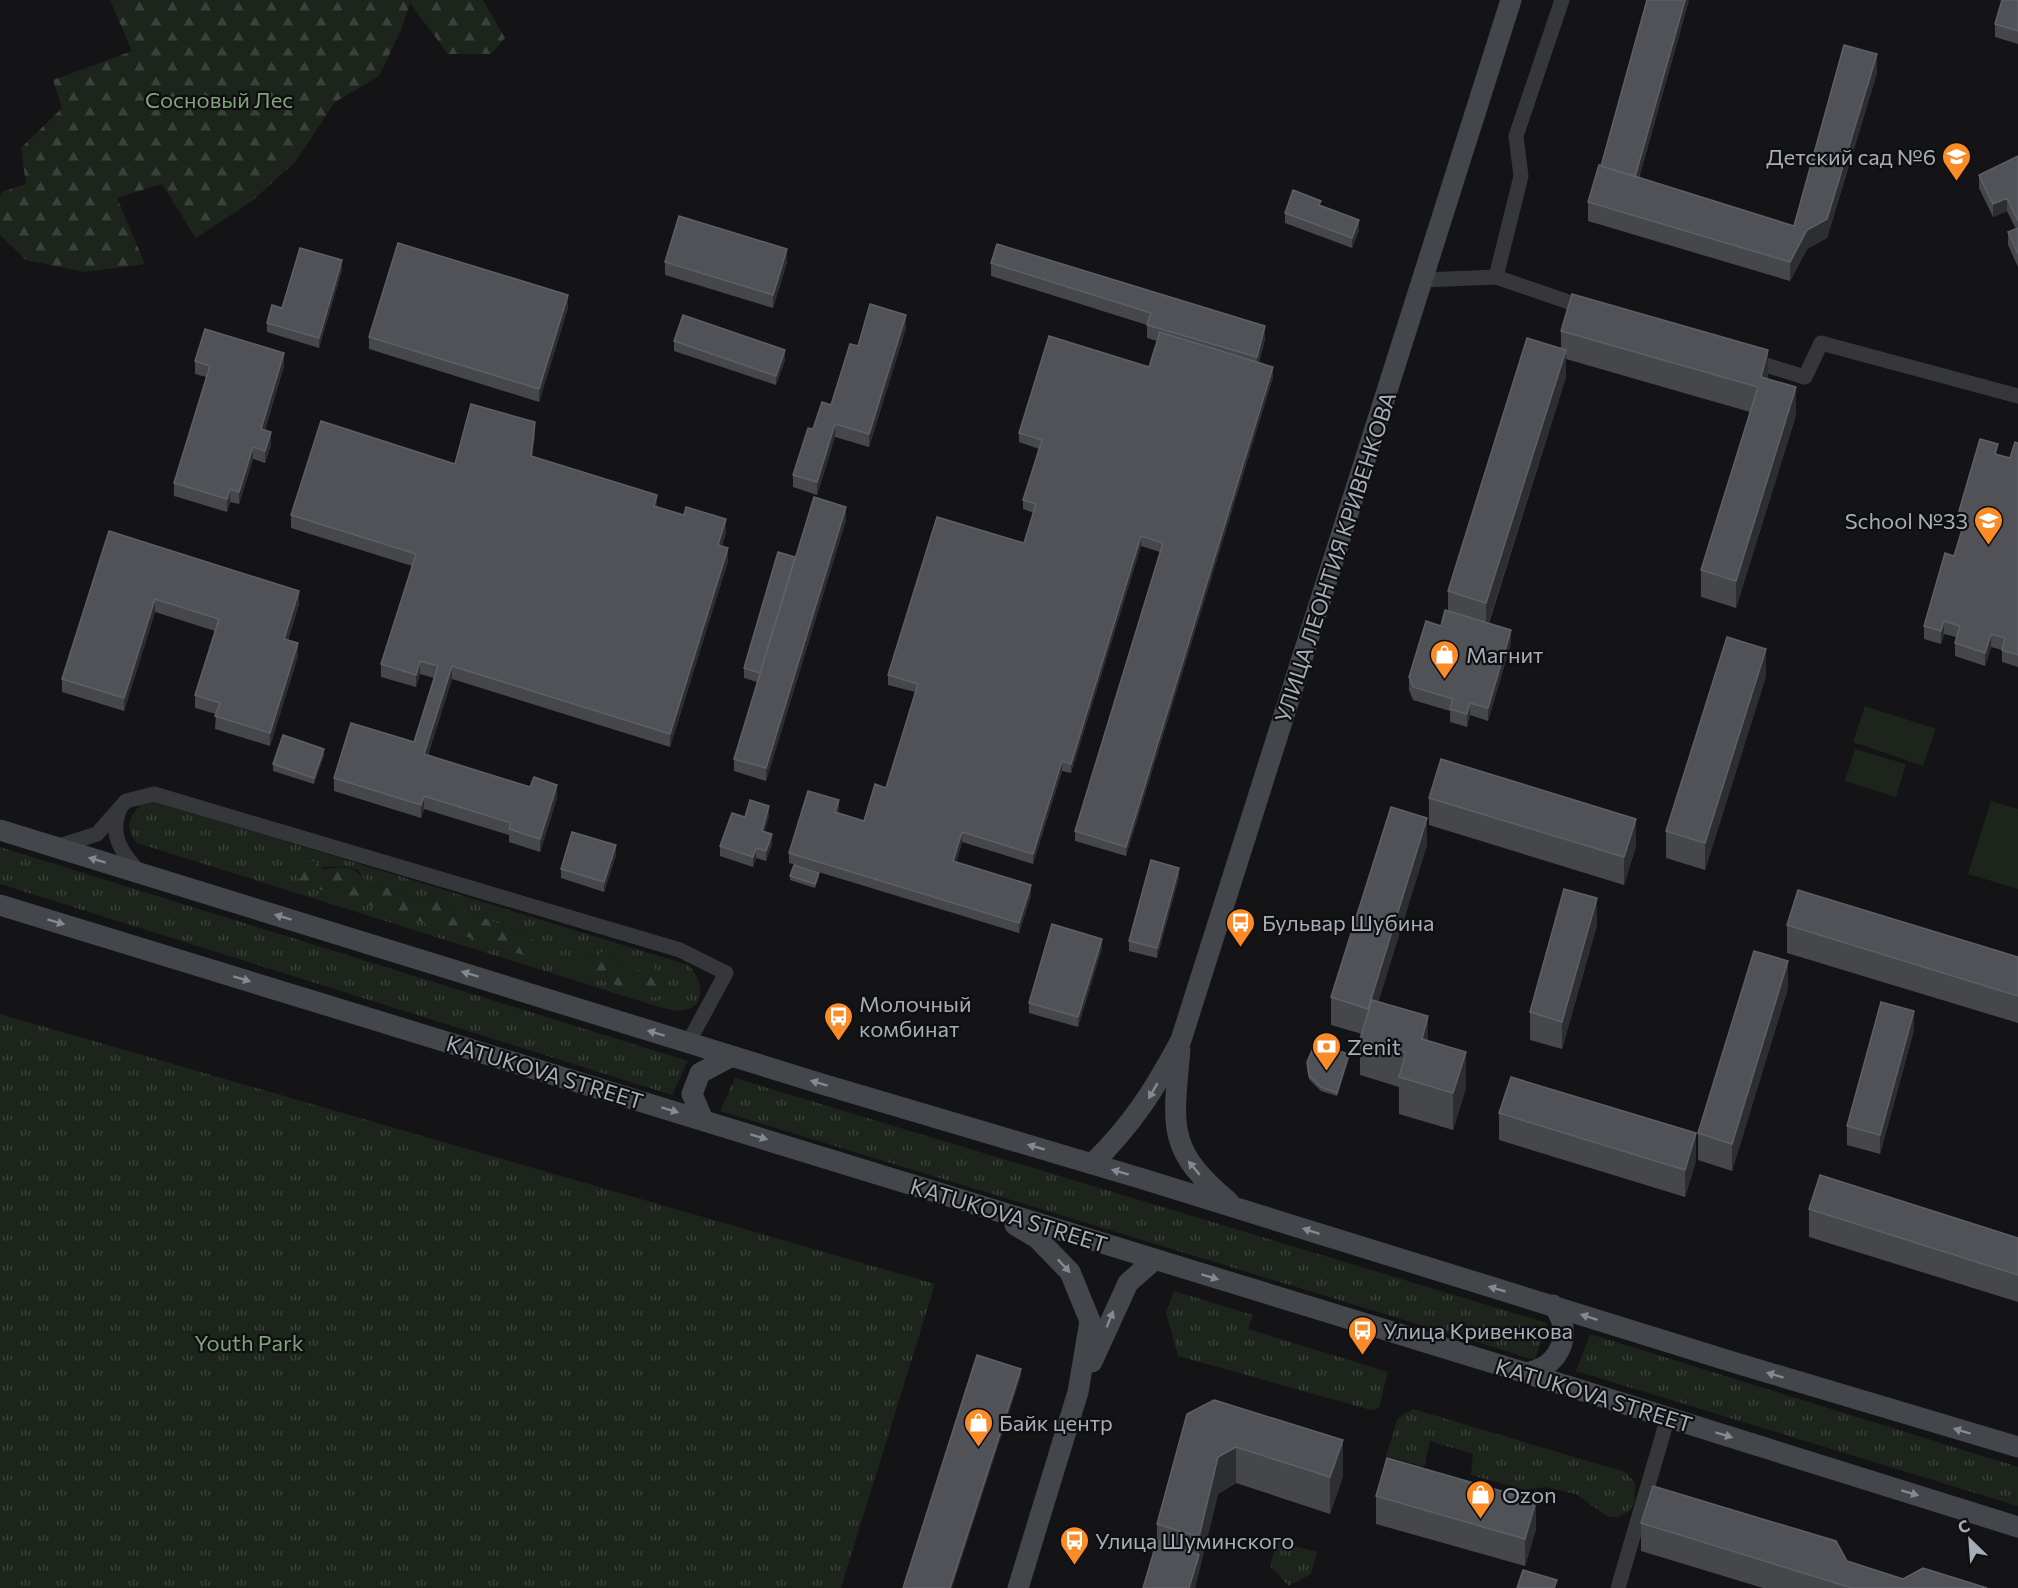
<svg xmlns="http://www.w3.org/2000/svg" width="2018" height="1588" viewBox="0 0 2018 1588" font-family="Commissioner,sans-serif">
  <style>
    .grass { fill: url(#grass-tufts); fill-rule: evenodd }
    .forest { fill: url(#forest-firs) }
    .garden { fill: #1c241c }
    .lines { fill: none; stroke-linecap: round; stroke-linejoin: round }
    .street { stroke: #35373b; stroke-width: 15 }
    .secondary { stroke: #43464b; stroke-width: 21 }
    .wall { fill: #45474b }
    .shaded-wall { fill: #2d2e31 }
    .building { fill: #505257; stroke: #5d6066; stroke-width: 1.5 }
    .oneway { fill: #838a91 }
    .labels { text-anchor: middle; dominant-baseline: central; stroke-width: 4.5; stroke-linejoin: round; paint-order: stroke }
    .park-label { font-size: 22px; fill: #80a37b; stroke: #0f0f11 }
    .poi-label { font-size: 22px; fill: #a5aeb7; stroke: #0f0f11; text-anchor: start }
    .street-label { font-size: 22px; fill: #a5aeb7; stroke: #0f0f11 }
  </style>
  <defs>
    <pattern id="grass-tufts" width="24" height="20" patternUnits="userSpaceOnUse" patternTransform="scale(1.5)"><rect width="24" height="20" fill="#1c241c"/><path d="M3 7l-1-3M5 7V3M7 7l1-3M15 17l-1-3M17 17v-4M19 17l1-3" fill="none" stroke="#3a413b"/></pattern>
    <pattern id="forest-firs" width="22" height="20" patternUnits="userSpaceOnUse" patternTransform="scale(1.5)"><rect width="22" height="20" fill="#1c241c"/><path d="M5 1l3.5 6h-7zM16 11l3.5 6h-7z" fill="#3a413b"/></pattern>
  </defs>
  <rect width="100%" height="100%" fill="#141416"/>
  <path class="grass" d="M146,801l12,1 530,163c14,12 20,41 -3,45 -9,2 -20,-2 -29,-4l-519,-163c-14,-15 -7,-31 9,-42zM344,866l14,4 11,16 24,2 22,13 25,-1 76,31 21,11 -244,-73zM604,950l28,22 22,26 -30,-12 -41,-29 9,5z
    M0,847l688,214 -16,34 -672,-211z
    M0,1014l935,270 -94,304h-841z
    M735,1078l812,245 -12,37 -815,-249z
    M1174,1291l79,24 -5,14 140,43 -9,36 -8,2 -193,-54 -12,-43z
    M1590,1334l428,133v39l-442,-135z
    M1413,1409l212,63 10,11v19l-6,9 -11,6h-10l-32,-23 -31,-7 -20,3 -54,-15 2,-21 -43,-13 -6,26 -38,-11 12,-38z
    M1277,1541l40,11 -6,22 -22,12 -19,-20z"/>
  <path class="forest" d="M110,0h373l22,38 -14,16h-43l-38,-51 -9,27 -22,46 -44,26 -39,59 -44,40 -56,37 -34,-54 -45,14 28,66 -61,8 -58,-12 -26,-25v-39l2,-4 24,-8 -5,-36 41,-40 -9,-28 79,-29z
    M315,861l8,8c25,-3 31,-5 46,17l24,2 22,13 25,-1 76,31 21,11 2,18 -236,-76 -11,-15 10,-6z
    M604,950l28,22 19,-6 10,7 3,19 -10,6 -74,-25 -11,-16h14l9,5z"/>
  <path class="garden" d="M1865,706l71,23 -13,37 -70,-24z
    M1855,749l51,15 -10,33 -51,-16z
    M1991,801l27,8v80l-50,-15z"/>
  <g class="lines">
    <path class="street" d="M1496,277l25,-101 -5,-40 46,-136
      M1423,280l73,-3 93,32
      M1749,360l56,17 16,-34 197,53
      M119,811c-10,25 4,43 20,61
      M56,847l41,-13 29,-33 28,-7 526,156 46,23 -38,70
      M1618,1588l50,-171"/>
    <path class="secondary" d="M0,830l822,254 321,95 593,184 282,84
      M0,905l1526,468 492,154
      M1180,1050c-7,76 -14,100 49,152
      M703,1120l-11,-26 8,-21 32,-17
      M1092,1164c40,-39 63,-75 89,-124l330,-1040
      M1015,1225l22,13 33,34 20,49 -12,71 -60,196
      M1092,1362l36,-79 26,-23
      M1526,1373c34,-6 49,-40 27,-68"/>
  </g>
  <path class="wall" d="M1689,0l-50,178 155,48 83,-153 -50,165 -20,11 -17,32 -202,-60v-19l13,-36z
    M2018,0v44l-23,-7v-13z
    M2018,156v111l-10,-22v-13l8,-3 -9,-18 -14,6 -14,-29v-13z
    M1321,206l38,24 -7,18 -67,-25v-10z
    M665,262h122l-14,46 -108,-33z
    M991,263l274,76 -6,24 14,14 -147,479 -51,-15v-10l85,-279 -19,-6 -70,227 -9,-2 -29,93 -71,-22 -6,20 75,33 -12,38 -230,-70v-10l50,-43 -1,3 26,8 22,-33 29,-96 -27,-7v-10l136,-132 10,-30 -11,-4v-9l16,-51 -20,-7v-9l130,-66 8,-26 -10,-3v-13l-156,-49z
    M342,270l-23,78 -52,-16v-9l15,-15z
    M568,308l-29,94 -170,-53v-12z
    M906,328l-37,119 -34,-10 -18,58 -24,-8v-12l20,-46 18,-24 27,-59z
    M1561,331l207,46v2l28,36 -60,193 -35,-11v-27l49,-158 -184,-53v18l-77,246 22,20 -23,78 -18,-6 -3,12 -17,-5v-11l-37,-11 -4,-10v-13l32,-51 7,-15v-20l113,-243z
    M674,341l111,19 -9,25 -102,-34z
    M195,361l89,5 -19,64 6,15 -6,18 -12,-4 -14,45 -9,-2 -3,10 -53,-16v-13l32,-106 -11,-3z
    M535,435l-3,21 125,51 69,25 -4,14 6,15 -58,186 -218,-68 -24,76 129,43 -17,54 -31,-10v-7l-85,-26 -3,9 -87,-27v-13l80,-36 20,-64 -14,-4 -4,13 -35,-10v-13l31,-98 -121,-38v-13l164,-51z
    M2018,443v224l-16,-5v-12l-11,-3 -6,19 -30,-10v-13l1,-6 -12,-3 -3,10 -17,-5v-13l30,-70 9,-31 -4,-1v-13l39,-56 12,3z
    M846,520l-80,261 -32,-10v-12l23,-77 -13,-4v-10l51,-111z
    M109,531l190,73 -11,36 10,16 -28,90 -55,-17 1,-15 -21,-6v-13l20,-64 -60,-19 -31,99 -62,-19v-13z
    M1766,676l-61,194 -39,-12v-27z
    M324,755l-10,29 -41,-13v-7z
    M1429,798l207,48 -12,39 -195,-60z
    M769,816l-5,16 8,12 -6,17 -10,-3 -3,9 -33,-11v-10l25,-29z
    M1427,845l-49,157 50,39 38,47 -13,42 -54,-16v-27l-39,-12v-36l2,-5 -31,-9v-28z
    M616,855l-12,37 -43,-14v-9z
    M790,876h29l-4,12 -25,-8z
    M1179,877l-22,81 -28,-7v-10z
    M1597,925l-35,124 -32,-9v-28z
    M1787,925l231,32v66l-231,-70z
    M1102,948l-24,79 -49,-14v-10z
    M1788,988l-56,183 -34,-11v-27z
    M1914,1030l-34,124 -33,-9v-19z
    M1349,1058l-12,38 -16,-5 -12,-12 -2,-13z
    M1499,1113l197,48 -11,36 -186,-57z
    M1809,1209l209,29v64l-209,-65z
    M1187,1414l156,62 -13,38 -94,-31 -18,11 -23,94h-52l14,-47v-17z
    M1376,1496l160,33 -11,37 -149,-42z
    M1641,1523l262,56 84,9h-224l-122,-37z"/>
  <path class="shaded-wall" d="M1685,0h4l-55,195v-13z
    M1877,54v19l-50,165 -20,11 -17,32v-19z
    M2007,198v13l-14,6v-13z
    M1359,220v10l-7,18v-10z
    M787,249v13l-14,46v-13z
    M342,260v10l-23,78v-10z
    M568,295v13l-29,94v-13z
    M906,315v13l-37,119v-13z
    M1265,326v13l-8,31v-13z
    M785,350v10l-9,25v-9z
    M1566,350v27l-80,253v-27z
    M1768,350v27l-7,27v-27z
    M284,353v13l-23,76v-13z
    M1273,367v10l-147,479v-9z
    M1796,387v28l-60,193v-27z
    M535,422v13l-4,34v-13z
    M835,424v13l-18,58v-13z
    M271,432v13l-6,18v-12z
    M253,447v12l-14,45v-12z
    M230,489v13l-3,10v-13z
    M657,495v13l-3,-2z
    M846,507v13l-80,261v-13z
    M726,519v13l-8,26v-13z
    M1141,536v10l-70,227v-9z
    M728,548v13l-58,186v-13z
    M299,591v13l-15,48v-13z
    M155,599v13l-31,99v-13z
    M1944,621v13l-3,10v-13z
    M1511,630v13l-23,78v-13z
    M1991,634v13l-6,19v-13z
    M298,643v13l-28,90v-13z
    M1766,649v27l-61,194v-27z
    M420,661v13l-4,13v-12z
    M452,666v13l-28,88v-13z
    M1470,703v12l-3,12v-13z
    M324,749v6l-10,29v-6z
    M1062,761v10l-29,93v-10z
    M557,785v13l-17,54v-13z
    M424,796v13l-3,9v-13z
    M839,800v10l-4,12v-10z
    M769,806v10l-7,25v-10z
    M1427,818v27l-59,191v-27z
    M1636,819v27l-12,39v-28z
    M962,832v10l-9,29v-10z
    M772,834v10l-6,17v-10z
    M616,845v10l-12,37v-10z
    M756,848v10l-3,9v-10z
    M1179,868v9l-22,81v-10z
    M1031,885v10l-12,38v-10z
    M1597,898v27l-35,124v-27z
    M1102,939v9l-24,79v-10z
    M1788,961v27l-56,183v-27z
    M1914,1011v19l-34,124v-19z
    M1428,1016v37l-6,-14z
    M1466,1052v36l-13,42v-37z
    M1349,1054v4l-12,38v-3z
    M1696,1133v28l-11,36v-27z
    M1021,1369v7l-69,212h-2z
    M1343,1440v36l-13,38v-37z
    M1236,1447v36l-18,11 -23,94h-6l10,-33v-18l19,-80z
    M1536,1501v28l-11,37v-27z"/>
  <path class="building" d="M1647,0h38l-50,177 -34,-11z
    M2002,0h16v31l-23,-7z
    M1844,45l33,9 -50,165 -20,11 -17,32 -202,-60 11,-37 195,61z
    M2018,156v65l-11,-23 -14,6 -14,-29z
    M1293,190l28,11 -2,4 40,15 -7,18 -67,-25z
    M679,216l108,33 -14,46 -108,-33z
    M2018,228v26l-10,-22z
    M398,243l170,52 -29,94 -170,-52z
    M997,244l268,82 -8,31 -110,-32 4,-12 -160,-50z
    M300,248l42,12 -23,78 -52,-15 5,-18 10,3z
    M1572,294l196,56 -7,27 35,10 -60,194 -35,-11 57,-183 -197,-56z
    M870,304l36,11 -37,119 -34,-10 -18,58 -24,-7 15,-47 5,1 9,-27 9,3 19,-61 8,2z
    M683,315l102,35 -9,26 -102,-35z
    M205,329l79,24 -23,76 10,3 -6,19 -12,-4 -14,45 -9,-3 -3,10 -53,-16 36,-117 -15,-5z
    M1160,332l113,35 -147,480 -51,-16 88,-288 -22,-7 -70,228 -9,-3 -29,93 -71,-22 -9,29 78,24 -12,38 -230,-70 19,-62 31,9 -4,12 29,9 11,-37 11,4 32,-104 -30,-9 49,-158 87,26 12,-39 -13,-4 19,-60 -23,-7 30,-97 100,31z
    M1527,338l39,12 -80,253 -38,-12z
    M471,404l64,18 -4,34 126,39 -3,11 30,9 2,-8 40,12 -8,26 10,3 -58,186 -218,-68 -28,88 106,33 4,-10 23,8 -17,54 -31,-10 2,-6 -87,-27 -3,9 -87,-27 17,-55 63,19 24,-76 -18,-5 -4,14 -35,-11 35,-110 -125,-39 30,-94 134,43z
    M1980,439l18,5 -3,10 15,4 5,-16 3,1v212l-16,-5 3,-12 -14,-4 -6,19 -30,-10 5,-17 -16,-5 -3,10 -17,-5 21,-73 9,3 13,-43 -8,-2z
    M814,497l32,10 -80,261 -32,-9z
    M109,531l190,60 -15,48 14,4 -28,90 -55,-17 5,-13 -25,-8 24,-76 -64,-20 -31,99 -62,-19z
    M778,552l17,5 -35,116 -16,-5z
    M1445,610l66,20 -23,78 -18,-5 -3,11 -17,-5 3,-10 -40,-12 -4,-10 17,-56 15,5z
    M1727,637l39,12 -61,194 -39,-12z
    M283,735l41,14 -10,29 -41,-14z
    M1441,759l195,60 -12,38 -195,-59z
    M750,800l19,6 -7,25 10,3 -6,17 -10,-3 -3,9 -33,-11 12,-33 13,4z
    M1391,807l36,11 -59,191 -37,-12z
    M572,832l44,13 -12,37 -43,-13z
    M1151,860l28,8 -22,80 -28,-7z
    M794,865l25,8 -4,11 -25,-8z
    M1564,889l33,9 -35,124 -32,-10z
    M1798,890l220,67v39l-231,-71z
    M1052,924l50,15 -24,78 -49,-14z
    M1754,951l34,10 -56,183 -34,-11z
    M1372,1000l56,16 -6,23 44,13 -13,41 -54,-16 7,-24 -46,-14z
    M1881,1002l33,9 -34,124 -33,-9z
    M1315,1044l34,10 -12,39 -16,-6 -12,-11 -2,-14z
    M1511,1077l185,56 -11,37 -186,-57z
    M1820,1175l198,63v37l-209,-66z
    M977,1355l44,14 -71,219h-47z
    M1214,1400l129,40 -13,37 -94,-30 -18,10 -19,80 -42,-13 30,-110z
    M1387,1458l149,43 -11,38 -149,-43z
    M1653,1486l183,55 11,20 56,18 20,-11 64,20h-135l-211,-65z
    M1157,1541l42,14 -10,33h-46z
    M1523,1570l34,10 -3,8h-37z"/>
  <defs><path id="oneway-solid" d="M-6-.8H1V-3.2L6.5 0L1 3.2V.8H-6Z" transform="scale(1.5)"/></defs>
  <g class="oneway">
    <use href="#oneway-solid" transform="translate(97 860) rotate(-163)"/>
    <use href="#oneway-solid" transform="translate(283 917) rotate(-163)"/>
    <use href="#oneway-solid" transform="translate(56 922) rotate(17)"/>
    <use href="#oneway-solid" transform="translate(470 974) rotate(-163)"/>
    <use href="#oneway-solid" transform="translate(242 979) rotate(17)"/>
    <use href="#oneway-solid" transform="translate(656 1033) rotate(-163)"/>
    <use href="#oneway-solid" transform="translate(819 1083) rotate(-163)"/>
    <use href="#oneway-solid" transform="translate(1153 1091) rotate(120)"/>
    <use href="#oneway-solid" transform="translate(670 1110) rotate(17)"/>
    <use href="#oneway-solid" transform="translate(759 1137) rotate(17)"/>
    <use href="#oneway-solid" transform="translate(1036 1147) rotate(-164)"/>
    <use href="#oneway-solid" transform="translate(1194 1168) rotate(-130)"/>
    <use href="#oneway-solid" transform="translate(1120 1172) rotate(-164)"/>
    <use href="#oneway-solid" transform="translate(1311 1231) rotate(-162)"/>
    <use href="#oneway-solid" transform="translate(1064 1266) rotate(47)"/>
    <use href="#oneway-solid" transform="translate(1210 1277) rotate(17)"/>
    <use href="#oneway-solid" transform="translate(1497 1289) rotate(-164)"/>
    <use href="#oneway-solid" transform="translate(1589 1317) rotate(-162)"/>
    <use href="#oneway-solid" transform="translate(1110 1319) rotate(-68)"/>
    <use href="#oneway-solid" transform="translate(1775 1375) rotate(-163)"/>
    <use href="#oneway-solid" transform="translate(1962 1431) rotate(-163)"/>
    <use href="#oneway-solid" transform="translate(1724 1435) rotate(17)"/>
    <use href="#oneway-solid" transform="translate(1910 1493) rotate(17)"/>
  </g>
  <defs>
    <symbol id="school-pin" viewBox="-11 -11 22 30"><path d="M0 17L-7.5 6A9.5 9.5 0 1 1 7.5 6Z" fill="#fb8b27" stroke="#0f0f11"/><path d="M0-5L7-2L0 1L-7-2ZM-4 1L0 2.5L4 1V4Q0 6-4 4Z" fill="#fff"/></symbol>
    <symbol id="shop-pin" viewBox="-11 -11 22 30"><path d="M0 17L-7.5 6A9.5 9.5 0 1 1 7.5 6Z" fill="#fb8b27" stroke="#0f0f11"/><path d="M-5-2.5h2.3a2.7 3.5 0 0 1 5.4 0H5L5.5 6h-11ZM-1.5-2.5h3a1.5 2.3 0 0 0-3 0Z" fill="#fff"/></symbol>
    <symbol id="bus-pin" viewBox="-11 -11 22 30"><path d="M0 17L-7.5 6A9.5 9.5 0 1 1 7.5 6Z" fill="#fb8b27" stroke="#0f0f11"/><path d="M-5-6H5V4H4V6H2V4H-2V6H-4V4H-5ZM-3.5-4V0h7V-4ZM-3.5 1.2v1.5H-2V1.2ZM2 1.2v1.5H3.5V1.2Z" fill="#fff"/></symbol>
    <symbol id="bank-pin" viewBox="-11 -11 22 30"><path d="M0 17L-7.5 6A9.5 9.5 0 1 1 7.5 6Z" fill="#fb8b27" stroke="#0f0f11"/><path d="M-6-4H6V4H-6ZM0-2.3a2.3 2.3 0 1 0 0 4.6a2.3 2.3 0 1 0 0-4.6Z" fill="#fff"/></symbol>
  </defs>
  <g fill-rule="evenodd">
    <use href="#school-pin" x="1940" y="140" width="33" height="45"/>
    <use href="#school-pin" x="1972" y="504" width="33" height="45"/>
    <use href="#shop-pin" x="1428" y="638" width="33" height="45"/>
    <use href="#bus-pin" x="1224" y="906" width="33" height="45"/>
    <use href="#bus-pin" x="822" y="1000" width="33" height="45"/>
    <use href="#bank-pin" x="1310" y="1030" width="33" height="45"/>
    <use href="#bus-pin" x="1346" y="1314" width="33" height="45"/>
    <use href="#shop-pin" x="962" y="1406" width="33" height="45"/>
    <use href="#shop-pin" x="1464" y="1478" width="33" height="45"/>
    <use href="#bus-pin" x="1058" y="1524" width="33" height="45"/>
  </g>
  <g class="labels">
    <g class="park-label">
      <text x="219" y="99">Сосновый Лес</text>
      <text x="249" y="1342">Youth Park</text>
    </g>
    <g class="poi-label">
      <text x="1936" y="156" text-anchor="end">Детский сад №6</text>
      <text x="1968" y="520" text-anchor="end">School №33</text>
      <text x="1466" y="654">Магнит</text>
      <text x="1262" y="922">Бульвар Шубина</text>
      <text x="859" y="1003">Молочный<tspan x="859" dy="25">комбинат</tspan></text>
      <text x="1347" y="1046">Zenit</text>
      <text x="1383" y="1330">Улица Кривенкова</text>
      <text x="999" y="1422">Байк центр</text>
      <text x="1502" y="1494">Ozon</text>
      <text x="1095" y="1540">Улица Шуминского</text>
    </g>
    <g class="street-label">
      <text transform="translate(1335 557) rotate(-72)">УЛИЦА ЛЕОНТИЯ КРИВЕНКОВА</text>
      <text transform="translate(545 1072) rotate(17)">KATUKOVA STREET</text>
      <text transform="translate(1009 1215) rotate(17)">KATUKOVA STREET</text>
      <text transform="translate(1594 1395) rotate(17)">KATUKOVA STREET</text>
    </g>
  </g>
  <g transform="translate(1970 1540) rotate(335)" stroke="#0f0f11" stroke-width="4.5" paint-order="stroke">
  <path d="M0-4.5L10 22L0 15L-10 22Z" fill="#a5aeb7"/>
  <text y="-9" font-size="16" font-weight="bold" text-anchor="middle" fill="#a5aeb7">С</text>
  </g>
</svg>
